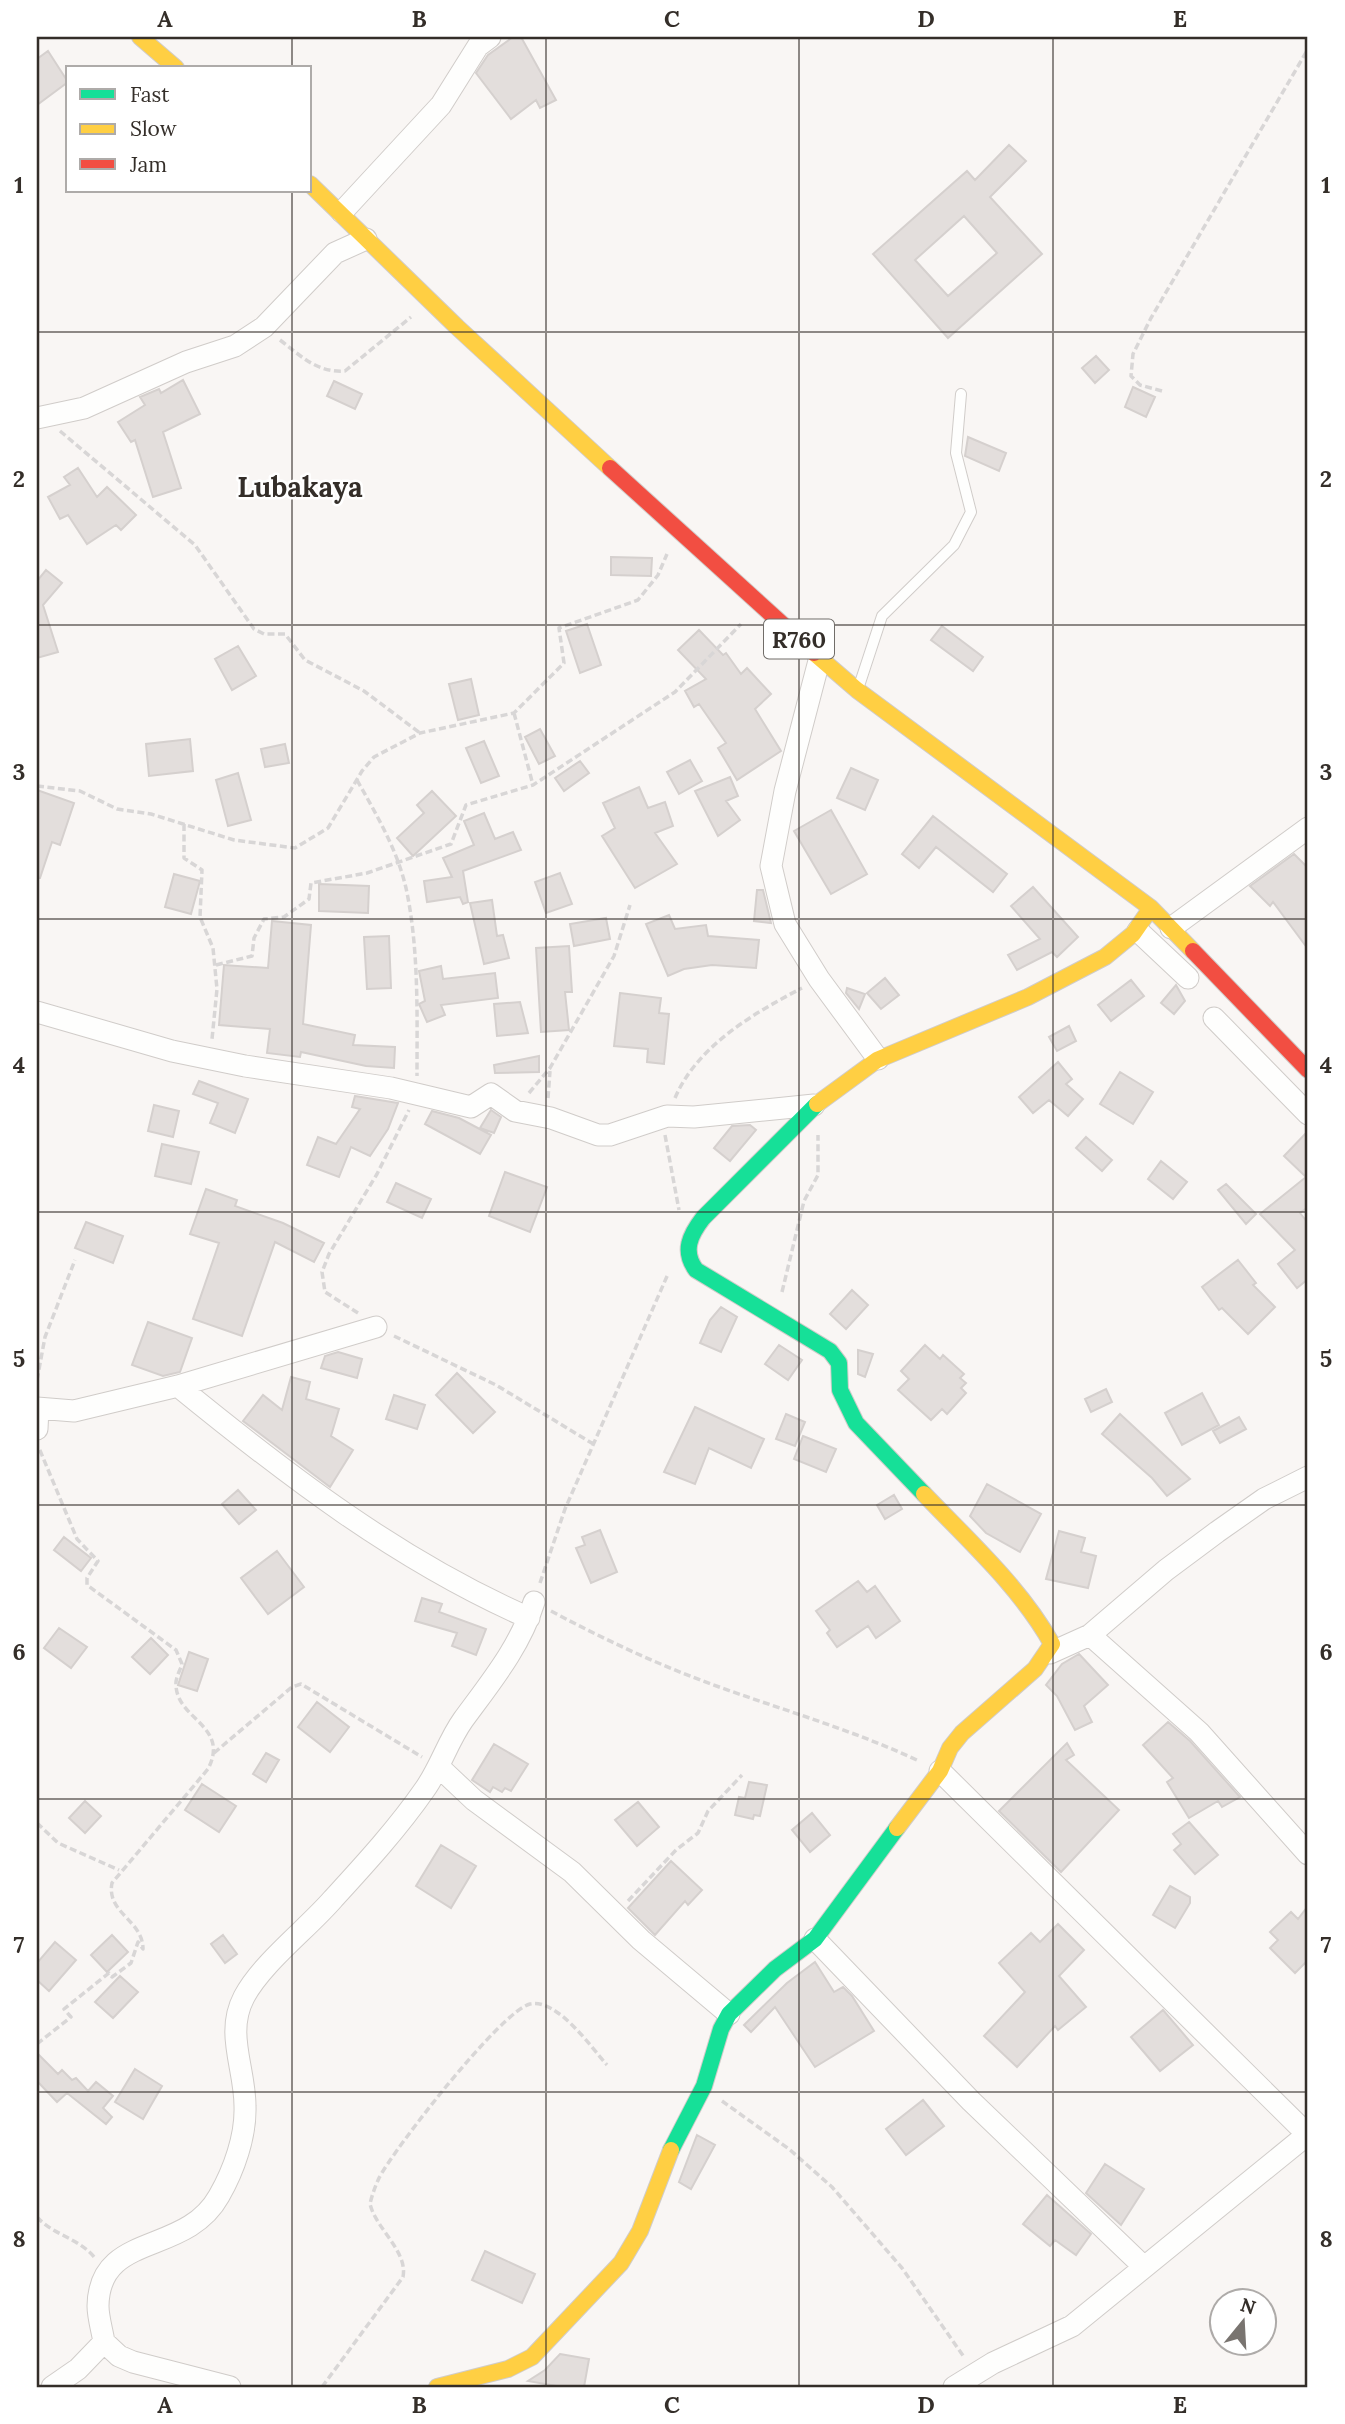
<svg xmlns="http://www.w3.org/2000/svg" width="1345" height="2424" viewBox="0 0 1345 2424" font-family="Lora,serif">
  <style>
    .building { fill: #e3dedc; stroke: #d5d0ce; stroke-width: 2; fill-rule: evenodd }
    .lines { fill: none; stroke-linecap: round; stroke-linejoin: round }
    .lane-casing { stroke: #d0ccc9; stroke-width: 12 }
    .street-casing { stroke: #d0ccc9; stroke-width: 23 }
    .fast-casing { stroke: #d0ccc9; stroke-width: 18 }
    .slow-casing { stroke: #d0ccc9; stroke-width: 18 }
    .jam-casing { stroke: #d0ccc9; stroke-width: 18 }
    .path { stroke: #d8d6d6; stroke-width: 3.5; stroke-dasharray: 7 3.5; stroke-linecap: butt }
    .lane { stroke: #fefefd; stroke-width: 10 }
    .street { stroke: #fefefd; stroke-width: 21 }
    .fast { stroke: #16e098; stroke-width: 16 }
    .slow { stroke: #ffcf43; stroke-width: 16 }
    .jam { stroke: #f24e42; stroke-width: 16 }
    .grid { fill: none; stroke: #342e29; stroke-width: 2; stroke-opacity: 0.55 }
    .labels { text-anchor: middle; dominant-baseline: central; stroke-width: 5; stroke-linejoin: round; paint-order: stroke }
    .shield { fill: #fff; stroke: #716d69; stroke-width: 2 }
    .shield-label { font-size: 23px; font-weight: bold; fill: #342e29 }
    .quarter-label { font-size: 28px; font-weight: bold; fill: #342e29; stroke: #fff }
    .neatline { fill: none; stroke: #342e29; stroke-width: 2.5 }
    .grid-label { font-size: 23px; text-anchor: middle; font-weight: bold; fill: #342e29 }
  </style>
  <rect width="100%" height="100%" fill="#f9f6f4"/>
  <path class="building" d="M513,37h8l35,63 -16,8 -4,-8 -25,19 -35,-46 12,-18z
    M48,51l20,31 -31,23v-46z
    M1009,145l17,16 -36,36 52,57 -94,84 -75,-84 94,-83 8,9zM964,216l33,37 -49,43 -33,-36z
    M1096,356l13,14 -14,13 -13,-15z
    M183,380l17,34 -37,18 18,56 -28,9 -18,-57 -4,2 -13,-20 27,-17 -5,-8 19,-8 2,4z
    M334,381l28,13 -7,15 -28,-13z
    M1133,387l22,10 -9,20 -21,-10z
    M968,437l38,16 -7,18 -34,-15z
    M78,468l19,29 10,-10 29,28 -15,15 -5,-5 -29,19 -19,-29 -8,4 -12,-22 22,-12 -6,-8z
    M611,557l41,1 -1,18 -40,-1z
    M46,570l16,13 -19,22 15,47 -21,6v-77z
    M587,624l14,41 -21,8 -14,-42z
    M942,626l41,31 -10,14 -42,-31z
    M699,630l24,25 3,-2 15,21 6,-6 24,26 -16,15 26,42 -44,29 -19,-32 8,-5 -27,-39 -5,3 -9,-16 21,-12 -28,-29z
    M238,646l18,30 -24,14 -17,-31z
    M471,679l8,36 -21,5 -9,-36z
    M540,729l15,27 -16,8 -14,-27z
    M190,739l3,32 -44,5 -3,-32z
    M484,741l15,35 -18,7 -15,-35z
    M285,744l4,19 -24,4 -4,-18z
    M690,760l12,21 -23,13 -12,-22z
    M580,761l9,12 -25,18 -9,-13z
    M851,768l27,12 -13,30 -28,-12z
    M238,773l13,47 -23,6 -12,-46z
    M730,777l8,19 -12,5 14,19 -22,16 -23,-45z
    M639,787l9,21 17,-6 8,24 -18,7 22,31 -42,24 -33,-52 13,-8 -12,-25z
    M37,790l37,13 -14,42 -8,-3 -12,36h-3z
    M432,791l24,25 -43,40 -16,-18 27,-25 -7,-8z
    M831,810l36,64 -36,20 -37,-63z
    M484,813l11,26 18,-7 8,18 -58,21 5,31 -5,2 -3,-7 -33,5 -3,-21 28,-4 -9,-19 31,-13 -10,-24z
    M933,816l74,58 -14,18 -57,-45 -17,21 -17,-14z
    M1294,854l14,14v81l-35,-47 -3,4 -20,-20z
    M560,873l12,31 -26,9 -11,-31z
    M174,874l26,7 -9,33 -26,-7z
    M319,884l50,2 -1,27 -49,-2z
    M1033,887l45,50 -21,20 -5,-5 -35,18 -9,-15 32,-16 -29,-33z
    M757,890h6l8,33 -17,-2z
    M492,900l5,36 6,-1 6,23 -25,6 -14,-61z
    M669,915l6,14 31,-4 2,11 51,4 -3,28 -44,-3 -28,4 -16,7 -22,-52z
    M606,918l4,21 -36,7 -4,-22z
    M272,921l39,4 -8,99 52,11 -2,10 42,2 -1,21 -28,-2 -65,-14 -1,5 -33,-4 3,-24 -51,-4 5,-60 44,3z
    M389,936l2,52 -24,1 -3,-52z
    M569,946l3,46h-7l4,38 -28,2 -5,-84z
    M441,966l2,13 52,-6 3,25 -57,7 4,10 -18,7 -8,-18 6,-3 -6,-30z
    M885,978l14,17 -18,14 -14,-16z
    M1131,980l13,16 -33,25 -13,-16z
    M1176,985l9,16 -11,13 -13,-11z
    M847,988l18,6 -6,15 -13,-16z
    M620,993l41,5 -2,15 10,1 -5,50 -17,-2 1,-13 -34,-3z
    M520,1002l8,31 -31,3 -3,-32z
    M1069,1026l7,15 -19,10 -8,-14z
    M539,1056v16l-44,1 -1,-8z
    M1058,1062l14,17 -6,5 17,15 -15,17 -19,-16 -16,13 -14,-16z
    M1120,1072l33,20 -20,32 -33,-20z
    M199,1081l49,18 -13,34 -25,-10 8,-20 -25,-9z
    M355,1096l43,7 -10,26 -18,27 -19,-9 -12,30 -32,-12 11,-28 18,7 24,-35 -8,-2z
    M154,1105l25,6 -6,26 -25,-6z
    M491,1110l10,7 -7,16 -14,-5z
    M432,1111l27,7 32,17 -11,19 -55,-30z
    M750,1125l6,5 -26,31 -16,-13 18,-22z
    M1308,1131v76l-8,6 8,10v56l-11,9 -19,-24 17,-14 -35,-36 46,-37 -22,-21z
    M1086,1137l26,23 -10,11 -26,-23z
    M162,1144l37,8 -8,32 -36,-8z
    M1161,1161l26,21 -14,17 -25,-20z
    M505,1172l42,15 -17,45 -41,-16z
    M396,1183l35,16 -9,19 -35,-16z
    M1226,1184l30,30 -10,10 -28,-34z
    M206,1189l31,11 -2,6 48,17 41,20 -10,19 -39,-20 -33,94 -49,-17 26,-76 -29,-9z
    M86,1222l37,14 -10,27 -38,-15z
    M1238,1260l18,23 -3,2 22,22 -27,27 -26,-26 -3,2 -17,-23z
    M852,1290l16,15 -22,24 -16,-15z
    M721,1307l16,10 -16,35 -21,-9 10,-23z
    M148,1322l44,16 -12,34 -17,4 -31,-11z
    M779,1345l23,15 -14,20 -23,-16z
    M925,1345l15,14 3,-4 21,19 -4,4 6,5 -5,5 5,5 -19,21 -5,-5 -11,11 -33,-30 11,-11 -8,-8z
    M858,1350l15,4 -8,23 -7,-3z
    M338,1352l24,7 -5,19 -36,-10 4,-12z
    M457,1373l38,39 -22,21 -37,-38z
    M291,1377l19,5 -4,17 33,10 -8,27 22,14 -23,37 -87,-66 20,-26 19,15z
    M1106,1389l6,13 -21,10 -6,-13z
    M1202,1393l17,32 -37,20 -17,-32z
    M394,1395l31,10 -8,24 -31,-10z
    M695,1407l69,32 -13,29 -42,-20 -14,36 -31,-12z
    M786,1414l19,8 -10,24 -19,-7z
    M1120,1414l70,65 -23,17 -15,-18 -50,-44z
    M1239,1417l7,12 -26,14 -7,-12z
    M803,1436l33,13 -10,23 -32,-13z
    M987,1484l54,30 -21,38 -34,-19 -16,-17z
    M238,1490l18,20 -17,14 -17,-20z
    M894,1495l8,14 -17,10 -8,-14z
    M600,1530l17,42 -26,11 -15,-35 9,-3 -3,-8z
    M1059,1531l26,7 -4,14 15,4 -8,32 -42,-9z
    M64,1537l27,21 -10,13 -27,-21z
    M277,1551l27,36 -36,27 -27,-36z
    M858,1581l9,11 8,-6 25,35 -24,17 -8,-12 -31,21 -10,-14 3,-3 -14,-19z
    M422,1598l20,6 -3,8 47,17 -10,26 -24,-9 5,-13 -42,-12z
    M59,1628l28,19 -16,21 -27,-20z
    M151,1638l17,17 -18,19 -18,-17z
    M189,1652l19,7 -11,32 -19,-6z
    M1079,1654l29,31 -24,21 8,16 -17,8 -18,-34 -11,-11 16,-21z
    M317,1702l32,25 -19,25 -32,-25z
    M1168,1722l22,19 50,56 -18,10 -4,-6 -29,17 -22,-36 6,-4 -30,-33z
    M1067,1743l7,12 -8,5 53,50 -58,62 -62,-61z
    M494,1744l34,20 -17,27 -6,-3 -3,4 -9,-5 -3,5 -18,-12z
    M266,1753l13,7 -13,22 -13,-8z
    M749,1782l18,3 -7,31 -6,-1 -1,4 -18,-4 4,-18 6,1z
    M202,1784l34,22 -17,26 -34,-22z
    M85,1801l16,15 -16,17 -16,-15z
    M638,1802l21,25 -22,19 -22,-26z
    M812,1813l18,22 -20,17 -18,-22z
    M1189,1822l29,33 -23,19 -21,-24 7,-6 -8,-10z
    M441,1845l35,21 -25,42 -35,-22z
    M671,1861l31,29 -14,15 -3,-4 -30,34 -27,-27z
    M1170,1886l20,11v6l-15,25 -22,-13z
    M1308,1906v54l-13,13 -25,-25 8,-8 -8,-8 21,-20 7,7z
    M1058,1924l26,26 -25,26 27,31 -28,23 -3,-4 -38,41 -33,-31 41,-44 -26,-29 32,-30 9,9z
    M112,1935l16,17 -21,20 -16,-17z
    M223,1935l14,19 -12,9 -14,-19z
    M55,1942l21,18 -27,31 -12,-11v-17z
    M815,1962l19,30 9,-5 9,9 22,35 -59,36 -40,-60 -24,25 -7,-7 43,-42z
    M120,1976l18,16 -25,26 -18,-16z
    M1163,2010l30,35 -33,26 -29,-34z
    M37,2053l21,21 4,-4 10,10 4,-2 12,13 8,-9 17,14 -10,12 9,9 -6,7 -39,-31 -10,9 -20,-21z
    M135,2069l27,17 -19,33 -28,-17z
    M923,2100l21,26 -38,29 -20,-26z
    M697,2135l18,10 -24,44 -12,-7z
    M1105,2164l39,25 -23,36 -35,-32z
    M1047,2195l44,39 -15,21 -21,-15 -5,6 -27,-22z
    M485,2251l50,23 -13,29 -50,-23z
    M560,2354l29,5 -5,28h-22l-34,-6 17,-11z"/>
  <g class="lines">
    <defs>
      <path id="lane" d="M859,686l23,-70 72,-71 17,-33 -15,-59 5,-59"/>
      <path id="street" d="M342,212l99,-107 37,-59 12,-9
        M37,418l47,-10 102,-46 49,-16 29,-19 71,-74 31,-14
        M820,657l-35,134 -14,75 14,58 34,55 59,80
        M1171,928l137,-100
        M1138,931l50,47
        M37,1012l135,39 73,15 146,22 80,19 20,-13 24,17 36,7 47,17h12l57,-19 27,1 120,-12
        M1214,1018l94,96
        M178,1386c109,89 221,175 351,232
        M37,1408l37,3 104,-25 198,-59
        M37,1429l1,-21
        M1090,1635l109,97 109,122
        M1050,1653l40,-18 76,-65 51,-38 47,-33 44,-22
        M439,1767l35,33 98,72 69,68 88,74
        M940,1771l367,363
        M815,1939l156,162 172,165
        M104,2342l15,14 14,6 97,25
        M52,2387l26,-18 26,-27c-2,-12 -6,-25 -6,-36 1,-75 87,-49 121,-110 15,-26 27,-60 26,-90 0,-38 -20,-73 -1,-109 18,-34 63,-68 89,-98 32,-35 65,-71 92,-110 15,-21 23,-48 38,-69 27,-37 57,-73 71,-118
        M954,2387l39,-24 79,-37 236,-192"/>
      <path id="fast" d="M817,1104l-114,114c-13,17 -21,33 -7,52l134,81 9,12 1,27 16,33 68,71
        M671,2150l33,-64 17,-57 8,-15 46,-45 40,-30 82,-111"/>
      <path id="slow" d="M140,37l36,31
        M310,184l147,143 153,141
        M814,653l43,37 294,218 42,43
        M817,1104l60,-44 151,-63 77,-40 28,-23 18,-26
        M897,1828l43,-57 10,-23 12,-15 73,-64 17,-25c-32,-57 -83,-103 -128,-150
        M437,2387l71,-18 24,-12 89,-94 19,-32 31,-81"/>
      <path id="jam" d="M610,468l204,185
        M1193,951l115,119"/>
    </defs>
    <use href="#lane" class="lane-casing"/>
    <use href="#street" class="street-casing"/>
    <use href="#fast" class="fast-casing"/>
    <use href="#slow" class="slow-casing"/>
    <use href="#jam" class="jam-casing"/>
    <path class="path" d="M280,340c21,16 37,33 65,31l66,-54
      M1162,391l-22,-6 -9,-9 2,-22 18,-36 157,-269
      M60,431l135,114 59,84 10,5h21l20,26 59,31 56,42
      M514,713l19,72
      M357,780c19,34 40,69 49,108 13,60 11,127 11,188
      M37,786l43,5 37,18 34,5 83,26 61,8 33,-20 34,-57 12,-14 46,-24 94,-20 50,-50 -5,-35 79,-28 20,-25 9,-21
      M184,824v34l18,12 -2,47 13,31 4,41 -5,50
      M216,965l36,-9 2,-18 10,-19 20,-2 25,-18 2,-16 56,-10 84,-29 15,-39 67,-20 142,-93 66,-68
      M529,1093l21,-25 64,-112 16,-51
      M548,1098l2,-27
      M675,1098c22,-52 79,-85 127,-110
      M665,1135l14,75
      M782,1292l22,-91 14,-26v-40
      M358,1313l-33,-21 -3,-20 7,-18 48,-80 32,-64
      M394,1336l102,49 99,60
      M37,1380l8,-43 30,-77
      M540,1583l25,-74 103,-235
      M551,1611c56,30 112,56 171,77 67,24 133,43 197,73
      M214,1753l78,-66 9,-3 121,73
      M37,1823l21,20 61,27
      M628,1901l48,-51 22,-17 10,-22 34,-36
      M37,2044l34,-27 -7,-8 45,-36 3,4 19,-14 7,-21 5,7c0,-29 -37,-36 -31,-66l96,-114c22,-43 -30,-49 -32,-83 -1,-8 4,-15 6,-22l-6,-14 -89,-65v-7l11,-17 -21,-22 -38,-91
      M722,2101l67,48 43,38 70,81 62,89
      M37,2217c16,18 42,21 58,41
      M322,2387l81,-110c5,-26 -27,-48 -33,-73 2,-9 5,-17 9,-26 15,-29 122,-167 151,-174 27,-6 61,43 77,61"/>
    <use href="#lane" class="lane"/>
    <use href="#street" class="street"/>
    <use href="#fast" class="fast"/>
    <use href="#slow" class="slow"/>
    <use href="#jam" class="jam"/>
  </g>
  <path class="grid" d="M292,37v31M546,37v2350M799,37v2350M1053,37v2350M292,191v2196M37,332h1271M37,625h1271M37,919h1271M37,1212h1271M37,1505h1271M37,1799h1271M37,2092h1271"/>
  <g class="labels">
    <rect class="shield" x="764" y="619.5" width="70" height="39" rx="5"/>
    <g class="shield-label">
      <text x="799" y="639">R760</text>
    </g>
    <g class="quarter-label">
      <text x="300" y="487">Lubakaya</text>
    </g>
  </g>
  <rect width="1345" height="2424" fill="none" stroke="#ffffff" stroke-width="77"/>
  <rect x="66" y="66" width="245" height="126" fill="#ffffff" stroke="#aeaba9" stroke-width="2"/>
  <rect x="80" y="89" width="35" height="10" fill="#16e098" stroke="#aeaba9" stroke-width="2"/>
  <text x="130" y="102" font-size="21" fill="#342e29">Fast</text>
  <rect x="80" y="124" width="35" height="10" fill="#ffcf43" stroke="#aeaba9" stroke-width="2"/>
  <text x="130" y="136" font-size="21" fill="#342e29">Slow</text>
  <rect x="80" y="159" width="35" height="10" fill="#f24e42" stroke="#aeaba9" stroke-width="2"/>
  <text x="130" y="172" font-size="21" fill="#342e29">Jam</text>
  <g transform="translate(1243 2322) rotate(18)"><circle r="33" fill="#ffffff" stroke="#aeaba9" stroke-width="2"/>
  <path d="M0-5L12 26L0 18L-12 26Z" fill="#797470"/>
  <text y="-10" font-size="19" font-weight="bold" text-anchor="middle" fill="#342e29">N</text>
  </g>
  <rect x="38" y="38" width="1268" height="2348" class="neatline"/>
  <g class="grid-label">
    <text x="165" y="27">A</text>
    <text x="419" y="27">B</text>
    <text x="672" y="27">C</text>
    <text x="926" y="27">D</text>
    <text x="1180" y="27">E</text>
    <text x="19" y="193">1</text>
    <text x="1326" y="193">1</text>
    <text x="19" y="487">2</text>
    <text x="1326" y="487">2</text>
    <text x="19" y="780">3</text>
    <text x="1326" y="780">3</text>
    <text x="19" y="1073">4</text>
    <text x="1326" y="1073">4</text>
    <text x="19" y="1367">5</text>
    <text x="1326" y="1367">5</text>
    <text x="19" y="1660">6</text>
    <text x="1326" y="1660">6</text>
    <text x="19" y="1953">7</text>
    <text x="1326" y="1953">7</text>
    <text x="19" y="2247">8</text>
    <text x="1326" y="2247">8</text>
    <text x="165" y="2413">A</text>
    <text x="419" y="2413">B</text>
    <text x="672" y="2413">C</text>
    <text x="926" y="2413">D</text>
    <text x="1180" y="2413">E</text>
  </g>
</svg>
